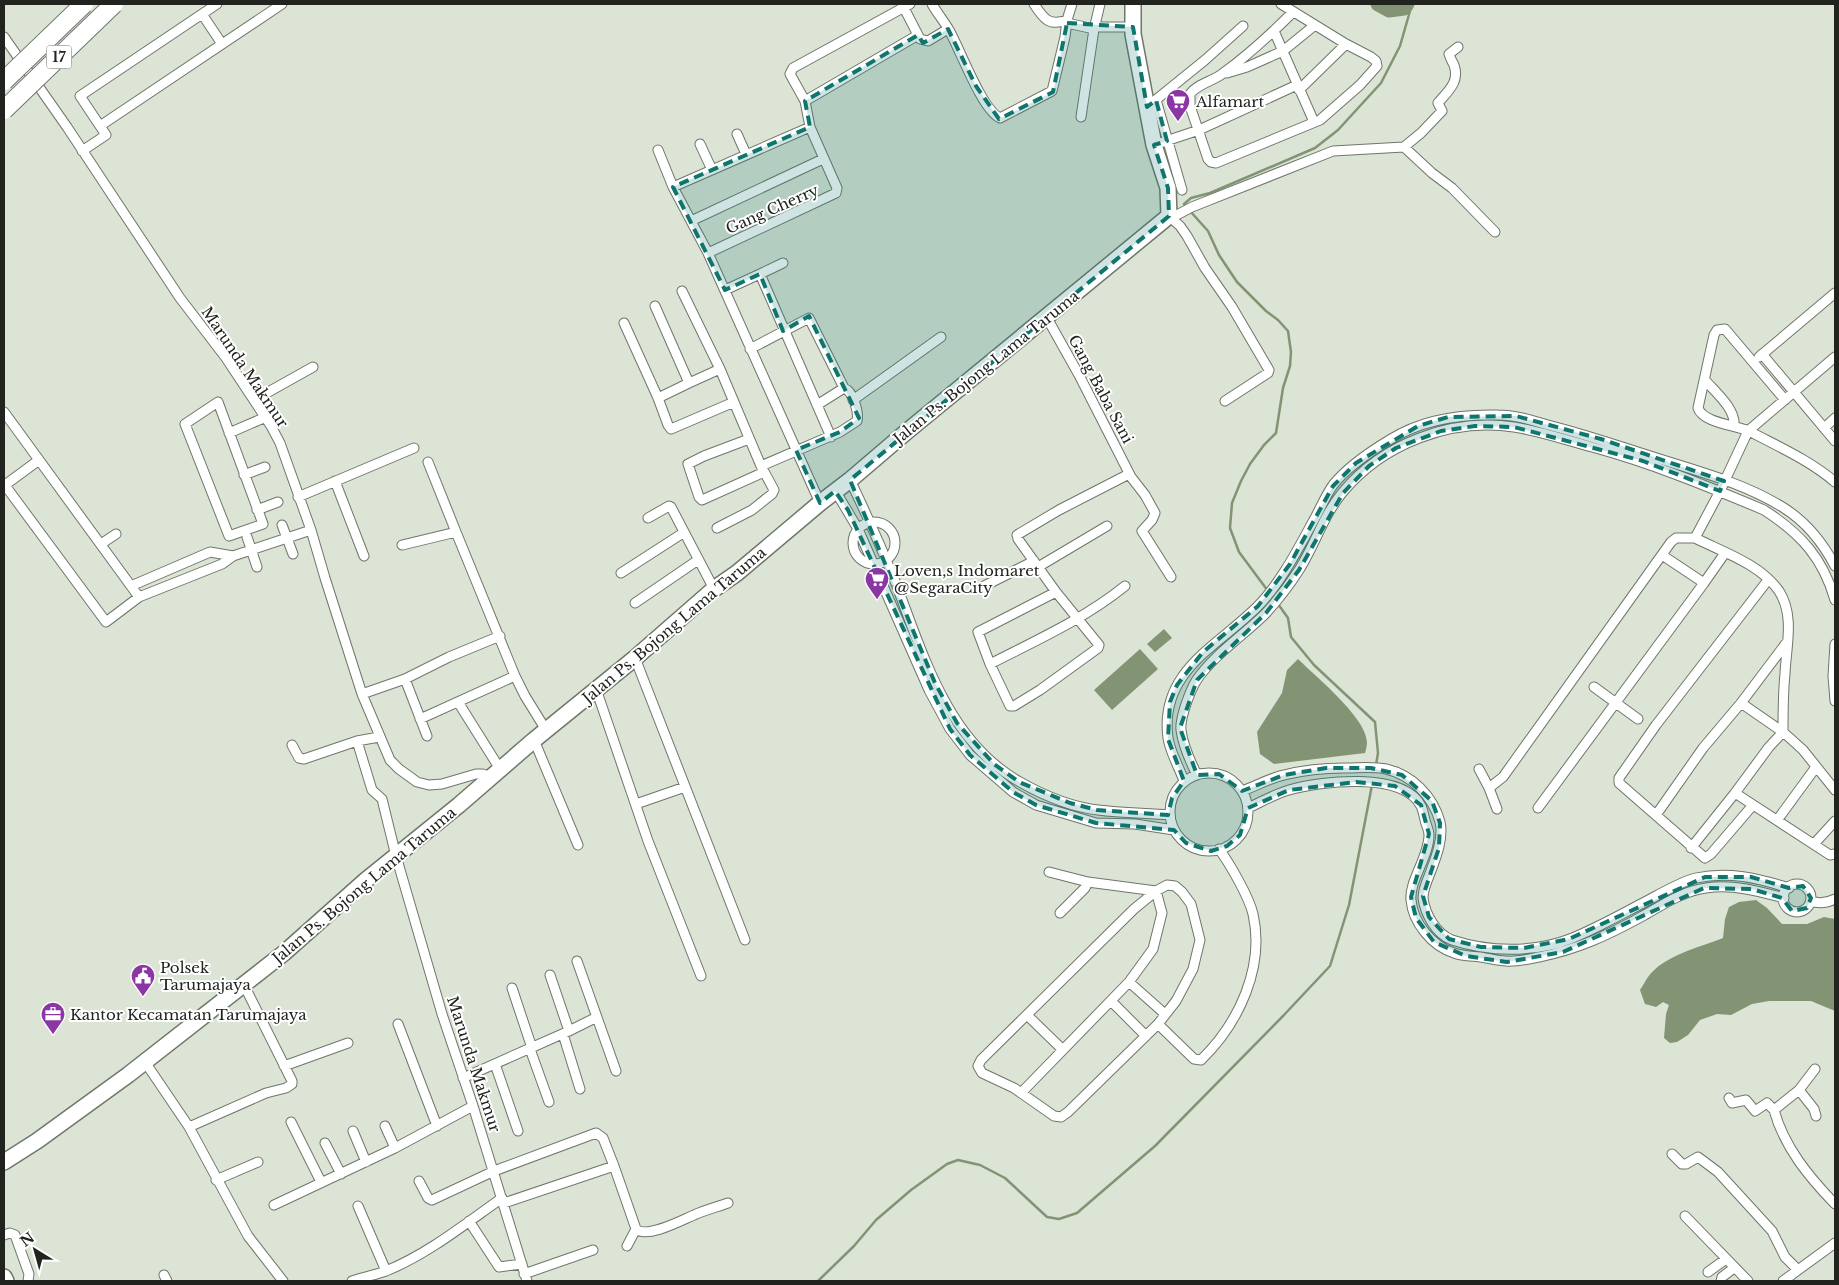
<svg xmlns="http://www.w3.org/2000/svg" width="1839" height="1285" viewBox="0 0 1839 1285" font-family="'Libre Baskerville',serif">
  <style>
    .water { fill: #829474 }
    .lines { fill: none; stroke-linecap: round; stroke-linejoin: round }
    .stream { stroke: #829474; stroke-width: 2.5 }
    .river { stroke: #829474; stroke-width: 15 }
    .street-casing { stroke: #6f766a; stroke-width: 11 }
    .primary-casing { stroke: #6f766a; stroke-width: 18 }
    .street { stroke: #fff; stroke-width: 9 }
    .primary { stroke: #fff; stroke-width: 15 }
    .highway-bridge-casing { stroke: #6f766a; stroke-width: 20; stroke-linecap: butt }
    .highway-bridge { stroke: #fff; stroke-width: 18 }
    .marked { fill: #0f766e; fill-opacity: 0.2; stroke: #0f766e; stroke-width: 4; stroke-dasharray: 10 6; stroke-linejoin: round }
    .labels { text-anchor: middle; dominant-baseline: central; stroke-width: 4; stroke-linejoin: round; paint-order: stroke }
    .shield { fill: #fff; stroke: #646562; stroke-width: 1 }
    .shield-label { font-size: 14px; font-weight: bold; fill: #21231f }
    .poi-label { font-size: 15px; fill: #21231f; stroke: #fff; text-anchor: start }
    .street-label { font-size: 15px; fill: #21231f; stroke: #fff }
  </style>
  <rect width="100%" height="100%" fill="#dce4d6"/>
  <path class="water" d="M1164,629l8,9 -17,14 -8,-8z
    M1140,649l18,20 -46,41 -18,-20z
    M1298,659c18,18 68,58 69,83 0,3 -1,8 -2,11l-91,11 -14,-10 -3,-22 25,-39 5,-23z
    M1756,900l11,8 15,16h25l17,-7 11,2v92l-24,-10h-42l-17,3 -21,11 -14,-1 -17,6 -12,15 -11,7 -7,1 -6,-5 2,-24 3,-9 -6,-3 -7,5 -11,-3 -5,-14c3,-4 5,-9 8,-13 15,-21 52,-30 75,-39l2,-19 4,-12 10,-5z"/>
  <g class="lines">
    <path class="stream" d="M1186,207l-2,-3 7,-6 19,-5 105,-45 23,-18 43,-47 19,-37 12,-42
      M1190,211l18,20 11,24 18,27 29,29 12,9 10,11 3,21 -1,14 -7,22 -7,45 -12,12 -14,19 -9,17 -9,22 -2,25 9,24 35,47
      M1278,604l10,14 3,19 23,28 61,57 3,31 -2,12
      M818,1281l36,-35 22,-26 35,-30 36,-26 11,-4 22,5 25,13 42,39 12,2 18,-6 78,-67 128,-130 47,-50 19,-61 23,-120"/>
    <path class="river" d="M1378,4l11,6 15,-2 3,-4"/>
    <defs>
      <path id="street" d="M902,4l18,35 8,2 20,-12
        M932,4c5,9 12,17 17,26 11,19 33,80 51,88l52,-27 13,-54 2,-17 5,-16
        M1034,4c9,14 15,23 33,16
        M1281,4l65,40 25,13 5,4 1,5 -17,19 -40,35 -104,43 -5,-1 -3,-3 -18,-53v-12c7,-10 23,-13 32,-20 25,-18 49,-40 71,-62
        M202,14l20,30
        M1067,23l27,6 -13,88
        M1095,27h38
        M1094,29l6,-25
        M1274,31l40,91
        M4,37l63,90 113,171 46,60 45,68 9,17 31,87 14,48 37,116 28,66 9,9 18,13 12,3 13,-1 34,-10h7l7,3
        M1227,73l20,-6 36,-16 32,-26
        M1299,90l47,-46
        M1156,100l26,90
        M805,101l113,-66
        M1147,107l58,-47 38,-34
        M100,126l182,-122
        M737,134l9,20
        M700,144l12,26
        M1154,145l45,-15 98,-45
        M1404,147l17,-14 21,-22 -4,-8c10,-12 22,-21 16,-38 -2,-4 -4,-7 -5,-11l9,-7
        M658,150l15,37 35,66 112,250
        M82,151l24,-16 -26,-39 137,-92
        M673,187l137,-60
        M1169,216l11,10 7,10 18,32 27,39 37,63 -1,3 -43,28
        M1171,218l21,-11 141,-56 71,-4 28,26 20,15 43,44
        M691,221l132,-62
        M708,253l128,-60 1,-5 -27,-61 -5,-26 -15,-27 3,-6 117,-64
        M760,274l23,-11
        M725,290l35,-16 71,163
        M682,291l38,78 41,97 13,24 -2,4 -20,16 -35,18
        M655,306l34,77 31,-14
        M1047,318l32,57 52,102 14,18 10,18 -3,7 -10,11 29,46
        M624,323l34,75 31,-15
        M750,349l59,-31 35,70
        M1762,354l73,87
        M1759,357l76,-64
        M1705,380c11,13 31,29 29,46
        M658,398l10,27 3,4 63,-27
        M254,400l59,-33
        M853,400l88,-63
        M1785,400l-60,-71 -8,1 -3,5 -16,73c5,15 38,17 51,23 30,16 60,29 86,51
        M218,402l45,122 -34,12 -44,-112z
        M4,412l135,185
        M1824,428l11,-10
        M229,433l37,-16
        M749,439l-45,17 -16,8 11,33 3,3 62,-28
        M428,462l28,70
        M761,466l79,-34 17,-11c2,-9 -4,-30 -13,-33l-27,17
        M244,475l21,-8
        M850,480c16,33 31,67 45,101 28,73 52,160 125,201 23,13 52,25 78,28 24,3 48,3 72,5
        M335,481l29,75
        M4,484l102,138 33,-25 83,-33 11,-8 78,-26
        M5,485l34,-25
        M834,492l5,5 19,32 71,161 21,39 20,26 43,37 23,13 60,18 39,1 39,6
        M298,497l116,-49
        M257,510l21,-8
        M648,518l21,-12 2,1 43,82
        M853 543a21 21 0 1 1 42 0a21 21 0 1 1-42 0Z
        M282,525l11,29
        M247,537l10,30
        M1695,538c28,14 65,26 84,53 16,25 7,56 6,83 -2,19 -2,38 -2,58l-14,15 -34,46 95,62 5,-1
        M101,544l15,-10
        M402,545l54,-13 59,144 10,20 21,34
        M1662,555l42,28 21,-30
        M1038,567l69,-41
        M621,573l62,-40
        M131,586l79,-34 23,4
        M978,589l56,-28
        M1056,592l-78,40 12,32 20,42h4l26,-16 58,-42 1,-3 -43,-53 -38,-53 -1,-4 42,-25 70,-36
        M635,603l63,-43
        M1835,644l-2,32 2,25
        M635,658l110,282
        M990,664c47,-24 94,-45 135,-78
        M405,679l22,57
        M1594,687l44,32
        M596,689l52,152 53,135
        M362,694l43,-15 44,-22 51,-21
        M458,702l42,67
        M1741,703l42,29 9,8 11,10 32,40
        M420,719l95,-43
        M534,740l44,105
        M357,741l15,49 10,9 14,57 46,158 31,92 54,175
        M292,745l7,13 5,1 53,-18 22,-4
        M1479,769l10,19
        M1170 812a39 39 0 1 1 78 0a39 39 0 1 1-78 0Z
        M1197,775c-7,-14 -14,-29 -16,-45 -1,-7 2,-16 4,-23 3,-9 6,-18 11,-26 16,-25 48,-46 69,-67 12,-13 25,-30 34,-44 16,-25 24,-54 43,-77 41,-50 109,-75 172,-66 26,4 52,13 78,20 59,16 115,39 172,63 37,24 59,48 71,90
        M1184,781c-5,-14 -14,-29 -16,-43 -9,-67 50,-92 89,-131 24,-24 42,-60 58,-89 6,-11 11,-23 18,-33 15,-19 38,-34 58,-46 32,-20 70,-25 107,-24 17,0 33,5 50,10 32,8 62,18 93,28 48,16 100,28 143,55 22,14 39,35 51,58
        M1242,791c14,-5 28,-13 42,-16 20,-5 41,-7 60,-7 14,0 28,-2 42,1 26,6 47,27 54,53 4,17 -5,38 -11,54 -3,7 -6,14 -6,22 2,16 13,36 29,42 36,12 82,13 118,-1 25,-10 48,-23 71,-35 16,-8 38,-22 55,-26 32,-7 62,0 93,10
        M636,804l49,-17
        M1753,805l-42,49 -6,4 -86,-75v-5l37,-53 112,-145
        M1248,808c13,-6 27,-14 41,-18 32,-9 114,-19 132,16 2,4 3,10 4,14 1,5 4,10 4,15 0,22 -20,46 -18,65 2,23 21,46 43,53 8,3 17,3 26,4 8,1 17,4 26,4 11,1 23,-2 33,-4 39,-8 67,-21 102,-40 20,-11 41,-26 65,-29 27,-4 52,3 78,10
        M1538,808l166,-225
        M1497,809l-8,-21 14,-11 168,-235 5,-4h19l25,-47 28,-60 87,-74
        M1656,815l47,-67 38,-45 46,-61
        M1778,819l38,-52
        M1814,844l21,-23
        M1691,848l44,-55
        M1783 898a14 14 0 1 1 28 0a14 14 0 1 1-28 0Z
        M1167,885l8,1 7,6 9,12 9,36 -7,29 -17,32 -18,23 -90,88 -7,5 -7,-1 -40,-28 -32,-15 -4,-7 3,-6 153,-151 22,-18z
        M1811,901c8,3 16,2 24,-2
        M1060,913l25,-25 3,-6
        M577,961l39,110
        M1129,982l36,32
        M512,988l20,60
        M1111,1001l35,35
        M1027,1015l36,35
        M398,1024l39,102
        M1158,1024l36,35 7,1c38,-37 64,-93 52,-146 -4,-17 -23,-50 -34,-65
        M569,1031l28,-14
        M563,1034l17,55
        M530,1049l19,53
        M145,1062l44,65 59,109 35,45
        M495,1064l23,67
        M284,1066l64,-23
        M463,1078l106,-47 -19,-56
        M1799,1090l15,19 2,7
        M1021,1093l108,-111 24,-33 9,-36 -6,-22 -68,-9 -39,-10
        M1729,1098l3,5 14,-3 9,11 12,-8 7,7 25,-20 16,-21
        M1774,1110c10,37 35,67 61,94
        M291,1122l30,60
        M385,1126l10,22
        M189,1127l77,-34 20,-5 6,-4v-3l-48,-96
        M353,1131l13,31
        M325,1143l16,31
        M1672,1154l10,10h4l12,-7 20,15 54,59 13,26 13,13
        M216,1180l42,-18
        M419,1181l9,17 4,2 62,-29 102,-38 7,5 11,28
        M504,1203l110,-37 22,63c11,10 46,-9 58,-14 11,-5 23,-8 34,-12
        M274,1205l121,-57 78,-42
        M358,1206l28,65
        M1685,1216l63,65
        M469,1221l30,46 23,-3
        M4,1235l6,-2 5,2 14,39 -1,7
        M627,1246l9,-17
        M1708,1272l18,-13
        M524,1274l69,-24
        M164,1275l3,6
        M352,1281c11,-4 23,-6 34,-10 42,-17 79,-47 116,-73
        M1721,1281l1,-4 12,-9
        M1783,1281l52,-38"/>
      <path id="primary" d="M4,1162l33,-21 91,-66 156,-122 82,-73 93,-75 75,-65 101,-82 79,-69 23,-16 83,-70 30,-23 55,-47 264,-217 -1,-28 -14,-43 -21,-111v-30
        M4,1277l2,4"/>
    </defs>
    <use href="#street" class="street-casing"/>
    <use href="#primary" class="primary-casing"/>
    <use href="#street" class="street"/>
    <use href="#primary" class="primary"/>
    <defs>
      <path id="highway-bridge" d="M4,81l80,-77
        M4,110l110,-106"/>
    </defs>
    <use href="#highway-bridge" class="highway-bridge-casing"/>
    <use href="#highway-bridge" class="highway-bridge"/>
  </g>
  <path class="marked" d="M1067,23l66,4 14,80 9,-7 11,41 -13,4 14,43 1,28 -319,264 85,203 22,40 37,41 25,18 51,21 27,7 71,5 4,-17 12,-17 -16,-42 2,-37 7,-17 26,-33 55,-46 32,-42 43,-78 23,-23 62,-37 30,-9 68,-1 85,23 123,42 -4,10 -77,-30 -129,-34 -39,-1 -34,5 -45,17 -27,18 -26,27 -44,77 -33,43 -69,67 -17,48 17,47 22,-1 23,17 42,-16 42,-7h45l31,7 30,26 8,22 -1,25 -16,48 6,21 20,22 32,8 43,1 45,-9 136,-62h46l38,11 14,-2 8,12 -4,10 -15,3 -10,-13 -30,-9 -48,-1 -141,64 -56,10 -41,-6 -32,-14 -18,-24 -5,-21 18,-63 -8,-29 -26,-19 -39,-4 -67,8 -41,18 -8,27 -13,11 -16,5 -25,-8 -12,-13 -78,-7 -60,-18 -23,-13 -43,-37 -20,-26 -102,-219 -13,-19 -15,12 -24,-53 44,-18 19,-14 -50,-102 -26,15 -23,-57 -35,16 -52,-103 137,-60 -5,-26 113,-66 5,8 25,-14 28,57 23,33 54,-27z"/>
  <defs>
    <symbol id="supermarket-pin" viewBox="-11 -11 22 30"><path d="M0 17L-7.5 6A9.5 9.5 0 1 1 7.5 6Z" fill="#8b36a4" stroke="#fff"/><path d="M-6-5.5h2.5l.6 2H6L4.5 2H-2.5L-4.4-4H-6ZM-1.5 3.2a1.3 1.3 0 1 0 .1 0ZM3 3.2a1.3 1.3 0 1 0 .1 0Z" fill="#fff"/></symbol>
    <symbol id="civic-pin" viewBox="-11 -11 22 30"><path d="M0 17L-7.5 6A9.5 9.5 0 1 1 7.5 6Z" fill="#8b36a4" stroke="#fff"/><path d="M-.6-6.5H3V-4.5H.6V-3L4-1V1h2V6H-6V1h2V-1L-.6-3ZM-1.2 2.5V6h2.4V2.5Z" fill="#fff"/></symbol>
    <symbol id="office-pin" viewBox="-11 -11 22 30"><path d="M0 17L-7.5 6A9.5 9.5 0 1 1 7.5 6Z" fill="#8b36a4" stroke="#fff"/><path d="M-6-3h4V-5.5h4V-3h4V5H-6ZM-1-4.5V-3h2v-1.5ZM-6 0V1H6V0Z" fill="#fff"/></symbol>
  </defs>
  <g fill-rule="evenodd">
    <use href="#supermarket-pin" x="1164" y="87" width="28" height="38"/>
    <use href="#supermarket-pin" x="863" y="565" width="28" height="38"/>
    <use href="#civic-pin" x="129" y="962" width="28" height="38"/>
    <use href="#office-pin" x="39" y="1000" width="28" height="38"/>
  </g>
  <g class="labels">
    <rect class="shield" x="46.5" y="45.5" width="25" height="23" rx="4"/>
    <g class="shield-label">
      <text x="59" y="57">17</text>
    </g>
    <g class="poi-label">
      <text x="1196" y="101">Alfamart</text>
      <text x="894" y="570">Loven,s Indomaret<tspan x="894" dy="17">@SegaraCity</tspan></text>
      <text x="160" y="967">Polsek<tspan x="160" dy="17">Tarumajaya</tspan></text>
      <text x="70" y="1014">Kantor Kecamatan Tarumajaya</text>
    </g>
    <g class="street-label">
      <text transform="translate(772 209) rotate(-24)">Gang Cherry</text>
      <text transform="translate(245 367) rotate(56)">Marunda Makmur</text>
      <text transform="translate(986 367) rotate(-39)">Jalan Ps. Bojong Lama Taruma</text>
      <text transform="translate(1101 389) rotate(62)">Gang Baba Sani</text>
      <text transform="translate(674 625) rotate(-40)">Jalan Ps. Bojong Lama Taruma</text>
      <text transform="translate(364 885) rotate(-40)">Jalan Ps. Bojong Lama Taruma</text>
      <text transform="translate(474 1064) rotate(72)">Marunda Makmur</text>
    </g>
  </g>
  <rect width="1839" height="1285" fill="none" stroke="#21231f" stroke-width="10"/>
  <g transform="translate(35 1250) rotate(323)" stroke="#ffffff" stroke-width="4" paint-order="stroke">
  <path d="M0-4L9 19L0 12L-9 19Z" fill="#21231f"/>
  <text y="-8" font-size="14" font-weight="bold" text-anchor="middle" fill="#21231f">N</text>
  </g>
</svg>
